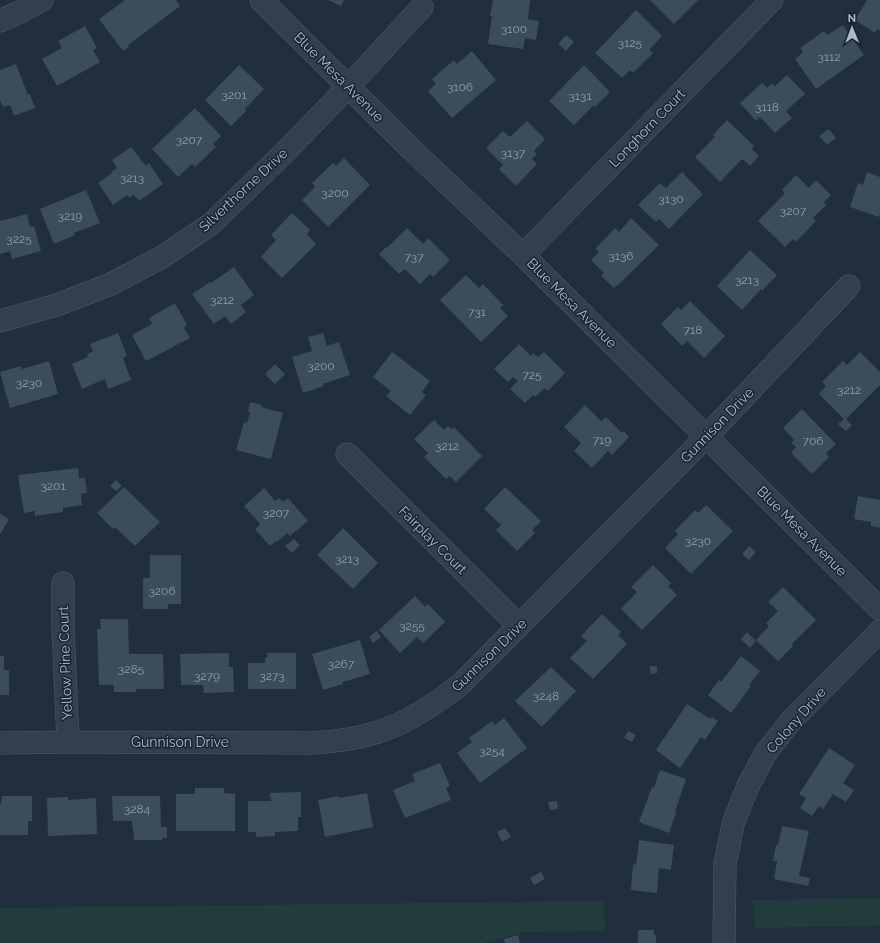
<svg xmlns="http://www.w3.org/2000/svg" width="880" height="943" viewBox="0 0 880 943" font-family="Raleway,sans-serif">
  <style>
    .green { fill: #223c3e }
    .building { fill: #3b4c5d }
    .lines { fill: none; stroke-linecap: round; stroke-linejoin: round }
    .minor-casing { stroke: #525d6b; stroke-width: 23 }
    .minor { stroke: #343f4d; stroke-width: 22 }
    .labels { text-anchor: middle; dominant-baseline: central; stroke-width: 3; stroke-linejoin: round; paint-order: stroke }
    .number-label { font-size: 12px; fill: #929eae }
    .street-label { font-size: 14px; fill: #afbac9; stroke: #192432 }
  </style>
  <rect width="100%" height="100%" fill="#202e3d"/>
  <path class="green" d="M880,898v28l-126,2 -1,-28z
    M604,901l1,30 -80,1 -41,11h-484v-35z"/>
  <path class="building" d="M125,0h51l4,6 -52,39 1,2 -6,4 -24,-32z
    M328,0h16l-3,6z
    M493,0h37l-2,19 11,2 -3,19 -11,-2 -2,11 -35,-5 4,-28h-2z
    M650,0h48l-24,24z
    M867,0h13v31l-2,-2 -3,4 -20,-13z
    M636,10l26,26 -13,14 4,3 -20,20 -3,-3 -8,8 -27,-25z
    M843,25l21,30 -48,34 -21,-30 8,-7 -3,-4 24,-17 3,4z
    M85,26l12,22 -4,2 7,12 -43,24 -15,-27 20,-11 -4,-7z
    M566,35l8,7 -8,9 -8,-7z
    M472,51l24,29 -44,38 -24,-27 8,-7 -4,-5 22,-19 3,4z
    M16,64l12,31 2,-1 5,14 -21,8 -4,-11 -7,2 -3,-7v-30z
    M239,65l25,24 -19,20 1,2 -15,15 -26,-26z
    M584,65l26,27 -15,15 -1,-2 -20,20 -25,-24z
    M787,75l18,19 -19,17 6,7 -17,15 -15,-16 -4,4 -16,-18 22,-20 5,5 5,-5 3,3z
    M195,108l26,28 -8,8 3,3 -21,20 -3,-3 -14,13 -26,-28z
    M727,120l27,26 -2,3 7,7 -9,10 -8,-7 -22,23 -25,-25 20,-20 -2,-2z
    M527,121l18,18 -11,12 3,3 -5,5 5,5 -21,22 -17,-17 4,-4 -17,-17 17,-17 7,6z
    M829,129l7,9 -9,7 -8,-9z
    M131,147l15,19 3,-3 14,21 -24,17 -5,-6 -5,3 -2,-3 -14,10 -15,-22 14,-10 -1,-1 6,-4 -5,-8z
    M344,158l26,27 -42,42 -26,-27 13,-13 -3,-4 21,-20 3,3z
    M682,172l21,22 -34,35 -10,-10 -3,3 -18,-17 22,-22 6,5z
    M867,172l13,5v36l-1,4 -29,-10 8,-24 5,2z
    M796,175l13,13 7,-8 15,15 -7,7 2,3 -13,13 3,3 -20,21 -3,-3 -8,8 -27,-26 27,-28 -3,-3z
    M86,190l14,33 -26,10 1,2 -21,9 -14,-35z
    M292,213l18,17 -3,4 9,10 -34,34 -21,-21 15,-17 -5,-5z
    M27,214l3,13 4,-1 7,25 -29,8 -2,-8 -10,3v-33z
    M631,218l28,27 -42,41 -1,-1 -2,3 -13,-12 3,-3 -13,-13 8,-8 -4,-3 20,-21 4,4z
    M407,228l16,16 5,-6 22,22 -17,17 -3,-3 -10,10 -15,-15 -6,5 -20,-20 7,-7 1,1z
    M750,250l27,25 -15,16 -1,-2 -19,21 -25,-24z
    M234,267l20,28 -13,10 5,7 -15,12 -6,-8 -11,8 -22,-30 18,-12 1,1z
    M466,275l13,13 4,-4 20,21 -3,3 8,8 -27,26 -41,-42z
    M690,301l35,35 -21,22 -17,-17 -5,5 -21,-22 17,-17 3,3z
    M175,303l12,22 -3,3 6,10 -44,23 -14,-26 20,-11 -3,-6z
    M118,333l9,23 -4,2 8,22 -23,9 -3,-10 -23,10 -10,-25 16,-7 -1,-3 6,-3 -3,-7z
    M323,333l4,13 12,-4 11,33 -27,9 1,2 -21,7 -11,-36 20,-6 -4,-14z
    M519,344l12,12 2,-3 5,4 6,-5 21,21 -17,18 -3,-3 -10,9 -2,-2 -8,8 -15,-14 8,-8 -5,-4 -5,5 -14,-13z
    M392,352l38,29 -8,11 4,3 -16,20 -24,-19 5,-5 -18,-14z
    M860,352l20,20v13l-34,34 6,6 -6,6 -8,-7 6,-5 -25,-25 7,-8 -4,-4 21,-21 4,4z
    M49,361l9,33 -48,14 -10,-36 21,-6 1,3z
    M275,364l10,10 -10,10 -10,-10z
    M250,402l12,3 -1,2 22,6 -12,46 -35,-9 8,-28 3,1 3,-10 -2,-1z
    M585,405l16,16 5,-4 16,16 2,-2 5,6 -17,18 -4,-4 -16,17 -18,-17 7,-8 -17,-16z
    M802,409l34,35 -10,9 3,4 -17,17 -21,-21 5,-6 -5,-4 3,-3 -11,-12z
    M434,420l10,10 4,-4 4,3 2,-2 28,29 -26,26 -6,-6 -4,3 -22,-22 4,-4 -14,-14z
    M78,468l1,10h6l2,15 -6,1 1,11 -19,3v4l-28,4v-5l-11,2 -6,-38z
    M116,480l6,6 -6,5 -6,-5z
    M124,487l36,35 -25,24 -20,-19 -2,2 -16,-16z
    M505,487l36,34 -9,9 3,3 -18,18 -21,-21 5,-5 -17,-16z
    M264,488l11,13 4,-3 4,4 5,-4 20,23 -18,15 -3,-3 -10,9 -1,-1 -6,5 -15,-17 5,-5 -16,-18z
    M858,496l22,4v28l-9,-2v-4l-17,-3z
    M706,505l27,26 -42,43 -26,-26 13,-14 -3,-3 20,-21 3,3z
    M0,514l9,5 -9,16z
    M343,528l35,35 -25,26 -36,-34z
    M294,539l6,6 -8,8 -7,-7z
    M749,546l7,6 -7,8 -7,-6z
    M150,555h31v49h-13v5h-25v-31h7z
    M653,565l18,18 -3,3 9,9 -35,35 -21,-21 16,-17 -6,-5z
    M783,587l33,33 -24,24 1,2 -15,15 -22,-21 13,-14 -3,-3 12,-12 -10,-9z
    M415,596l10,11 3,-3 17,18 -22,21 -6,-6 -17,16 -21,-23z
    M602,614l19,18 -3,3 9,9 -34,35 -23,-21 17,-17 -6,-5z
    M100,619h28l1,35h34l1,35h-28v3h-22v-7h-15l-2,-56h4z
    M377,631l4,6 -8,6 -4,-6z
    M747,632l9,9 -6,7 -9,-9z
    M360,640l10,34 -27,8v2l-20,6 -11,-36z
    M229,653v14h4l1,25 -30,1 -1,-8h-22l-1,-31z
    M267,653h29v36h-48v-26h17v-5h2z
    M0,656h4v14h5v25h-9z
    M741,656l19,15 -11,14 2,1 -20,27 -23,-18 11,-15 2,2z
    M650,666h7v7l-7,1z
    M551,667l25,24 -34,36 -27,-26z
    M687,704l23,15 2,-2 6,4 -13,19 -4,-3 -21,31 -24,-18z
    M504,718l23,30 -47,35 -23,-30 15,-11 -3,-4 23,-17 3,4z
    M628,731l8,4 -4,7 -8,-4z
    M829,748l26,17 -12,18 11,7 -8,12 -13,-8 -10,15 -4,-3 -7,10 -12,-8 6,-10 -7,-4z
    M440,763l10,23 -4,2 5,12 -46,18 -12,-28 22,-9 -3,-7z
    M660,770l26,9 -11,33 1,1 -7,20 -30,-11 13,-35 2,1z
    M195,788h29v5l11,1v37h-59v-37h19z
    M301,792v25h-3v14l-23,1v4l-19,1v-5h-8v-31h23l-1,-8z
    M367,793l6,34 -48,10 -7,-37 21,-4v2z
    M2,796h30v25h-4v14h-28v-31h1z
    M112,796h48l1,31h6v11h-5v2h-28l-2,-19h-19z
    M68,797v3l28,-2 1,36 -49,2 -1,-38z
    M557,801l1,8 -8,1 -2,-8z
    M782,826l27,5 -10,45 11,2 -2,8 -34,-7 3,-18h-4l3,-16h2z
    M505,828l6,9 -9,5 -5,-10z
    M639,840l35,5 -3,25 -12,-2 -2,25 -26,-3 2,-26 3,1z
    M541,872l4,7 -11,6 -4,-7z
    M638,930h16v5h2v8h-18z
    M518,935l2,8h-15l-1,-4z"/>
  <g class="lines">
    <defs>
      <path id="minor" d="M261,0l149,148 113,107 357,354
        M0,21l22,-10 20,-11
        M523,255l249,-255
        M0,321l57,-16 54,-21 51,-27 49,-33 75,-73 62,-64 74,-80
        M347,454l172,172
        M63,583v45l5,114
        M0,743l68,-1 246,1c22,-2 43,-4 64,-11 31,-10 57,-28 83,-48l245,-247 143,-151
        M724,943l1,-79 8,-40 15,-38 17,-32 25,-32 90,-91"/>
    </defs>
    <use href="#minor" class="minor-casing"/>
    <use href="#minor" class="minor"/>
  </g>
  <g class="labels">
    <g class="number-label">
      <text x="514" y="29">3100</text>
      <text x="630" y="43">3125</text>
      <text x="829" y="57">3112</text>
      <text x="460" y="87">3106</text>
      <text x="234" y="95">3201</text>
      <text x="580" y="96">3131</text>
      <text x="767" y="107">3118</text>
      <text x="189" y="140">3207</text>
      <text x="513" y="153">3137</text>
      <text x="132" y="178">3213</text>
      <text x="335" y="193">3200</text>
      <text x="671" y="199">3130</text>
      <text x="793" y="211">3207</text>
      <text x="70" y="216">3219</text>
      <text x="19" y="239">3225</text>
      <text x="621" y="256">3136</text>
      <text x="414" y="257">737</text>
      <text x="747" y="280">3213</text>
      <text x="222" y="300">3212</text>
      <text x="477" y="312">731</text>
      <text x="693" y="330">718</text>
      <text x="321" y="366">3200</text>
      <text x="532" y="375">725</text>
      <text x="29" y="383">3230</text>
      <text x="849" y="390">3212</text>
      <text x="602" y="440">719</text>
      <text x="813" y="441">706</text>
      <text x="447" y="446">3212</text>
      <text x="53" y="486">3201</text>
      <text x="276" y="513">3207</text>
      <text x="698" y="541">3230</text>
      <text x="347" y="559">3213</text>
      <text x="162" y="591">3206</text>
      <text x="412" y="626">3255</text>
      <text x="341" y="664">3267</text>
      <text x="131" y="669">3285</text>
      <text x="207" y="676">3279</text>
      <text x="272" y="676">3273</text>
      <text x="546" y="696">3248</text>
      <text x="492" y="751">3254</text>
      <text x="137" y="809">3284</text>
    </g>
    <g class="street-label">
      <text transform="translate(339 77) rotate(45)">Blue Mesa Avenue</text>
      <text transform="translate(647 128) rotate(-46)">Longhorn Court</text>
      <text transform="translate(243 190) rotate(-43)">Silverthorne Drive</text>
      <text transform="translate(572 303) rotate(45)">Blue Mesa Avenue</text>
      <text transform="translate(717 425) rotate(-46)">Gunnison Drive</text>
      <text transform="translate(802 531) rotate(45)">Blue Mesa Avenue</text>
      <text transform="translate(433 540) rotate(45)">Fairplay Court</text>
      <text transform="translate(489 655) rotate(-44)">Gunnison Drive</text>
      <text transform="translate(65 663) rotate(-92)">Yellow Pine Court</text>
      <text transform="translate(796 720) rotate(-49)">Colony Drive</text>
      <text x="180" y="742">Gunnison Drive</text>
    </g>
  </g>
  <g transform="translate(852 28) rotate(359)" stroke="#192432" stroke-width="3" paint-order="stroke">
  <path d="M0-3L7 15L0 10L-7 15Z" fill="#afbac9"/>
  <text y="-6" font-size="11" font-weight="bold" text-anchor="middle" fill="#afbac9">N</text>
  </g>
</svg>
